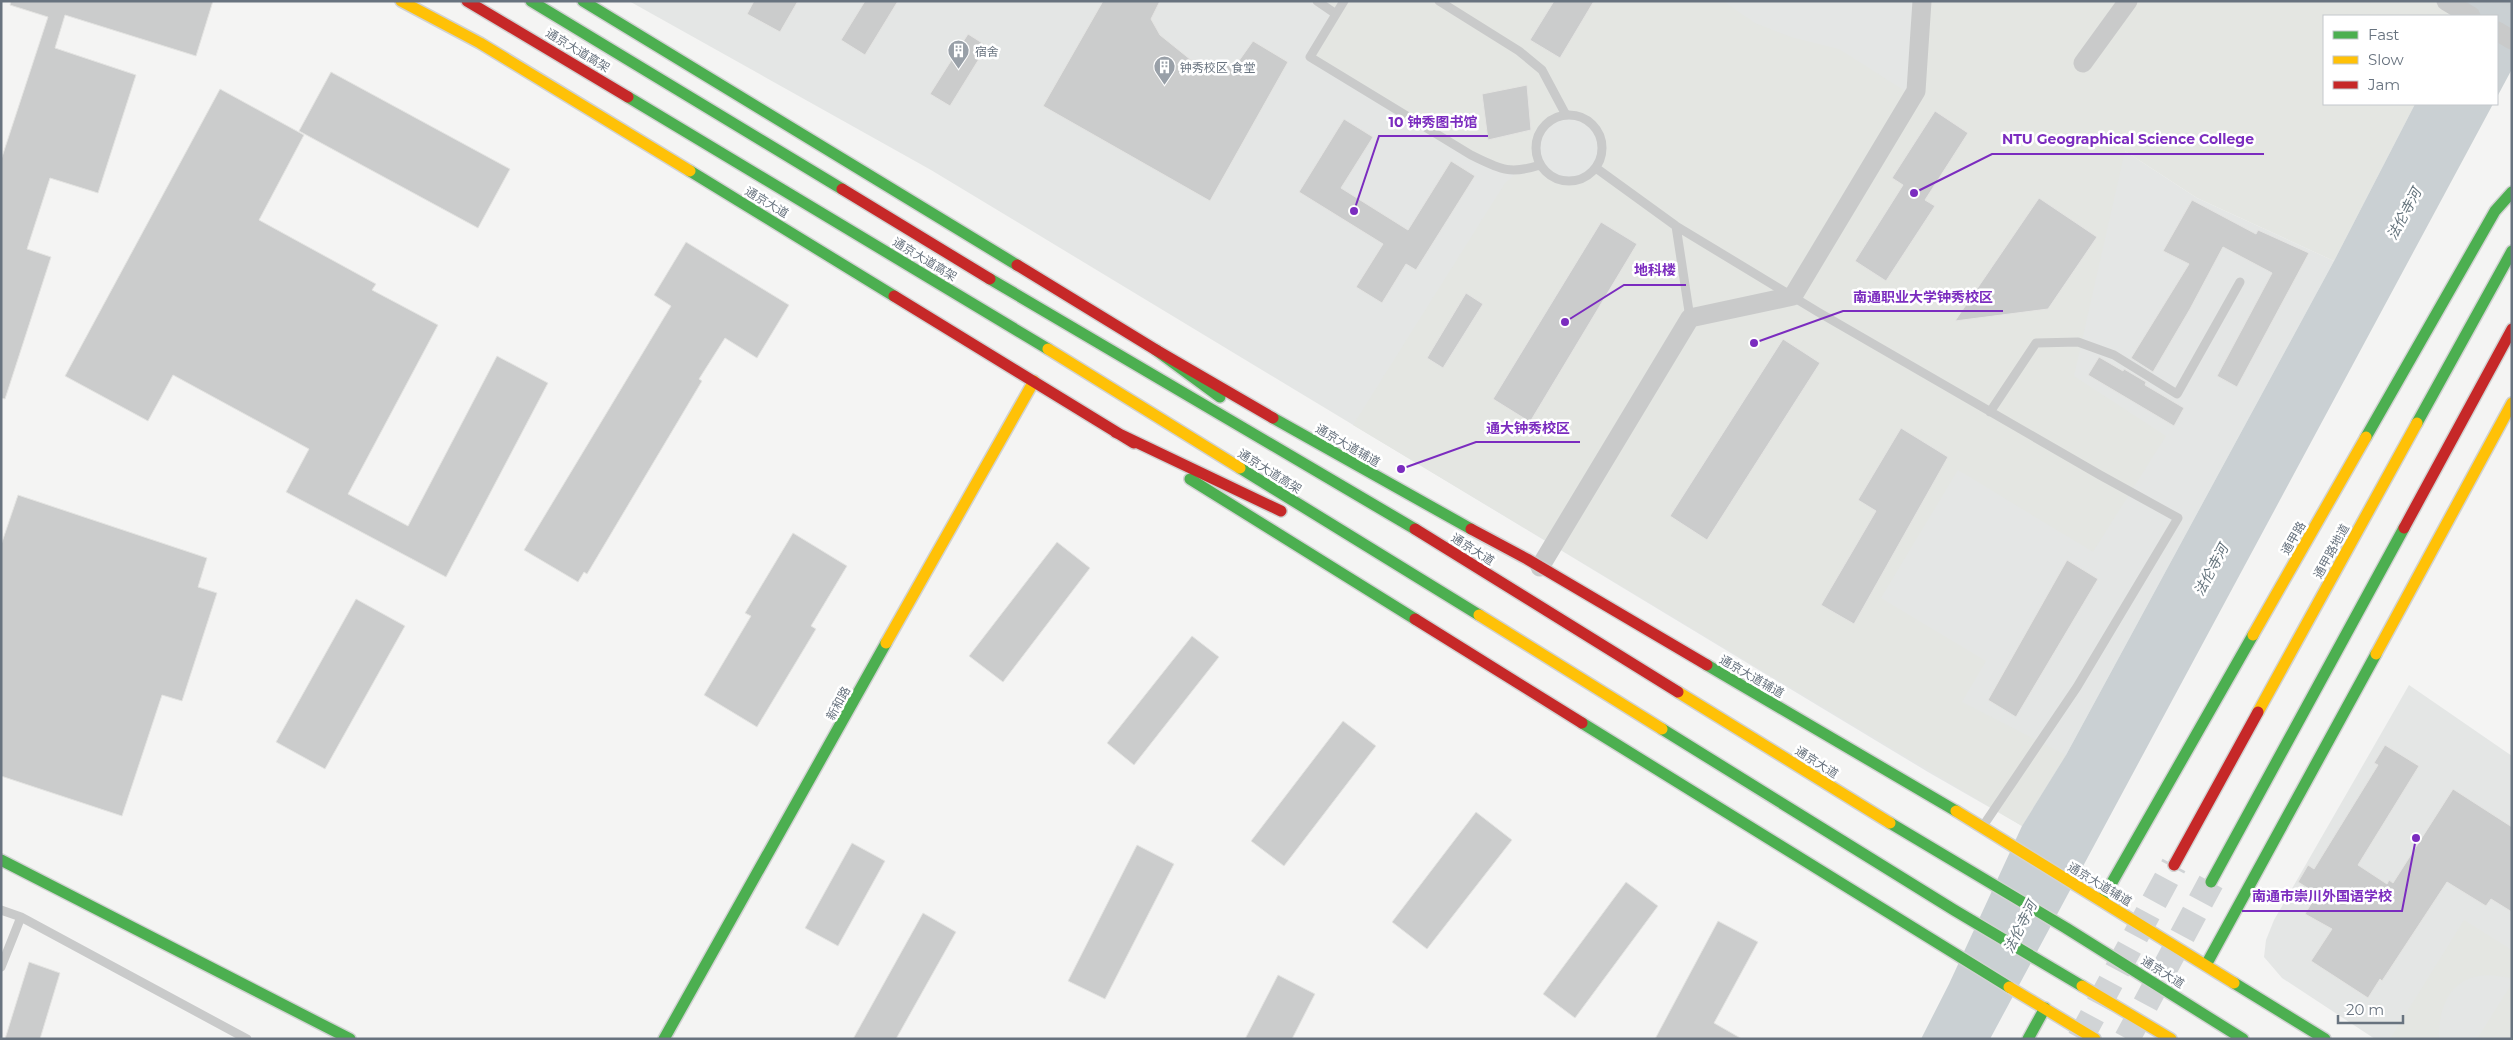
<svg xmlns="http://www.w3.org/2000/svg" width="2513" height="1040" viewBox="0 0 2513 1040" font-family="Montserrat,'Noto Sans SC',sans-serif">
  <style>
    .built { fill: #e4e6e5 }
    .green { fill: #e4e6e2; fill-rule: evenodd }
    .water { fill: #cad0d3 }
    .building { fill: #cbcccc; stroke: #e4e4e2 }
    .lines { fill: none; stroke-linecap: round; stroke-linejoin: round }
    .secondary-tunnel { stroke: #d1d4d6; stroke-width: 26; stroke-dasharray: 26 13; stroke-linecap: butt }
    .fast-casing { stroke: #d1d2d2; stroke-width: 14 }
    .slow-casing { stroke: #d1d2d2; stroke-width: 14 }
    .jam-casing { stroke: #d1d2d2; stroke-width: 14 }
    .lane { stroke: #c9caca; stroke-width: 9 }
    .street { stroke: #c9caca; stroke-width: 19 }
    .fast { stroke: #4caf50; stroke-width: 11 }
    .slow { stroke: #ffc107; stroke-width: 11 }
    .jam { stroke: #c62828; stroke-width: 11 }
    .labels { text-anchor: middle; dominant-baseline: central; stroke-width: 5; stroke-linejoin: round; paint-order: stroke }
    .street-label { font-size: 12px; fill: #68737f; stroke: #fff }
    .poi-label { font-size: 12px; fill: #68737f; stroke: #fff; text-anchor: start }
    .water-label { font-size: 14px; font-style: italic; fill: #64737c; stroke: #fff }
    .leader { fill: none; stroke: #7b2cbf; stroke-width: 2 }
    .callout-dot { fill: #7b2cbf; stroke: #fff; stroke-width: 2 }
    .callout-label { font-size: 14px; text-anchor: middle; font-weight: bold; fill: #7b2cbf; stroke: #fff; stroke-width: 5; stroke-linejoin: round; paint-order: stroke }
  </style>
  <rect width="100%" height="100%" fill="#f4f4f3"/>
  <path class="built" d="M629,1h1395l101,150 72,47 137,63 -268,494 -44,71 -94,-54 -997,-602z
    M2409,685l103,71v283h-137l-93,-61 -18,-21 2,-17 8,-20z"/>
  <path class="green" d="M1317,1h406l32,22 36,14 48,12 74,47 9,-95h545l-8,15h-135v88h91l-81,157 -137,-63 -72,-47 -51,225 92,60 -73,116 -135,-82 -77,128 105,63 -24,41 104,53 -44,71 -669,-401 152,-242 13,-11 -20,-4 -188,-111 26,-43zM1566,115c54,2 43,75 -5,65 -8,-2 -16,-8 -21,-15 -12,-23 4,-44 26,-50z
    M2464,920l48,30v29c-48,-14 -74,13 -73,60h-49z
    M2512,983v56h-35z"/>
  <path class="water" d="M2467,1h45v68l-15,28v-81h-38z
    M2415,104h78l-503,935h-69l28,-55 73,-158 44,-71 268,-494z"/>
  <path class="building" d="M11,1h202l-17,55 -131,-41 -10,33 81,27 -38,118 -48,-15 -23,71 24,8 -46,142 -4,-1v-238l47,-143 -38,-12z
    M754,1h44l-18,31 -33,-18z
    M865,1h33l-33,54 -24,-15z
    M1103,1h57l-9,18 9,16 31,25 24,6 21,-1 17,-24 35,21 -78,139 -167,-95z
    M1554,1h40l-34,57 -30,-18z
    M968,34l19,12 -37,60 -20,-12z
    M331,72l179,97 -32,59 -179,-97z
    M1527,85l4,45 -43,10 -6,-46z
    M220,89l84,46 -45,85 117,64 -4,6 66,35 -90,169 60,32 89,-170 51,27 -102,194 -160,-85 23,-43 -136,-74 -25,46 -83,-45z
    M1935,111l33,22 -43,67 10,6 -49,75 -31,-20 48,-76 -11,-7z
    M1344,119l29,18 -32,51 67,42 43,-69 24,15 -59,94 -10,-6 -24,39 -26,-16 27,-43 -84,-52z
    M2039,198l58,39 -49,72 -93,12z
    M2192,200l64,34 2,-4 51,23 -72,134 -20,-11 55,-103 -49,-26 -33,62 -37,63 -22,-14 58,-94 -26,-13z
    M1601,222l36,22 -107,178 -37,-23z
    M686,242l103,63 -32,53 -32,-20 -26,41 3,2 -115,193 -3,-2 -6,10 -54,-32 147,-244 -17,-11z
    M1466,293l17,11 -40,64 -16,-10z
    M1783,339l37,24 -113,177 -37,-24z
    M2099,357l24,14 1,-2 22,13 -1,3 39,23 -10,18 -86,-51z
    M1901,428l47,29 -94,167 -33,-19 55,-94 -18,-11z
    M18,495l189,63 -9,29 19,6 -35,108 -20,-6 -40,121 -121,-40v-231z
    M793,533l54,33 -36,60 5,3 -59,98 -53,-32 47,-79 -6,-3z
    M1057,542l33,26 -87,114 -34,-26z
    M2067,560l31,19 -82,138 -28,-17z
    M356,599l49,27 -80,143 -49,-27z
    M1192,636l27,21 -85,108 -27,-22z
    M1343,721l33,25 -92,120 -33,-25z
    M2385,745l34,21 -61,99 29,19 2,-4 4,3 60,-94 59,38v85l-21,-13 -5,7 -39,-24 -65,99 -2,-2 -12,19 -57,-37 21,-32 -27,-15 12,-20 -19,-12 10,-17 6,4 64,-104 -4,-2z
    M1476,812l36,28 -85,109 -35,-27z
    M852,843l33,18 -47,85 -33,-18z
    M1137,845l37,19 -69,135 -37,-18z
    M1626,882l32,24 -83,112 -32,-24z
    M923,913l33,19 -60,107h-43z
    M1718,921l40,21 -44,81 28,16h-87z
    M29,962l31,11 -20,66h-35z
    M1278,975l37,19 -23,45h-47z"/>
  <g class="lines">
    <path class="secondary-tunnel" d="M2080,1039l94,-174
      M2127,1039l84,-157"/>
    <defs>
      <path id="fast" d="M531,1l311,188
        M583,1l434,264
        M628,97l420,252
        M690,171l204,125
        M990,279l425,250
        M1156,350l64,47
        M1273,418l198,111
        M2417,423l95,-172
        M2366,437l129,-226 17,-19
        M1240,468l239,147
        M1190,479l225,140
        M1707,665l249,146
        M1582,723l427,264
        M1662,729l292,181 128,76
        M1890,823l176,105 177,111
        M1,860l349,179
        M2211,882l193,-354
        M2102,900l151,-265
        M2206,965l170,-311
        M2234,983l91,56
        M664,1039l222,-396
        M2028,1039l17,-31"/>
      <path id="slow" d="M401,1l79,42 210,128
        M1048,349l192,119
        M1479,615l183,114
        M2253,635l113,-198
        M886,643l148,-262
        M2376,654l136,-251
        M1678,692l212,131
        M2258,712l159,-289
        M1956,811l278,172
        M2082,986l89,53
        M2009,987l86,52"/>
      <path id="jam" d="M467,1l161,96
        M842,189l148,90
        M1017,265l139,85 117,68
        M894,296l240,147
        M1115,432l166,79
        M2404,528l108,-199
        M1415,529l263,163
        M1471,529l56,30 180,106
        M1415,619l167,104
        M2174,865l84,-153"/>
    </defs>
    <use href="#fast" class="fast-casing"/>
    <use href="#slow" class="slow-casing"/>
    <use href="#jam" class="jam-casing"/>
    <path class="lane" d="M1317,1l19,13
      M1344,1l-34,56 161,98c29,14 38,20 69,10
      M1439,1l80,50 23,19 24,45
      M1536 148a33 33 0 1 1 66 0a33 33 0 1 1-66 0Z
      M1596,168l80,58 142,86 282,163 78,43 -101,169 -94,139
      M1676,226l14,92
      M1990,412l46,-69 42,-1 36,13 63,39 63,-112
      M1,910l20,7 226,122
      M1,967l20,-50"/>
    <path class="street" d="M2446,1l25,15
      M2497,31l15,9
      M2083,63l45,-62
      M1540,567l150,-249 103,-22 123,-205 6,-90"/>
    <use href="#fast" class="fast"/>
    <use href="#slow" class="slow"/>
    <use href="#jam" class="jam"/>
  </g>
  <defs>
    <symbol id="building-pin" viewBox="-11 -11 22 30"><path d="M0 17L-7.5 6A9.5 9.5 0 1 1 7.5 6Z" fill="#99a0a8" stroke="#fff"/><path d="M-4-6H4V6H1V3H-1V6H-4ZM-2.5-4.3h1.7v1.8h-1.7ZM.8-4.3h1.7v1.8H.8ZM-2.5-1h1.7V.8h-1.7ZM.8-1h1.7V.8H.8Z" fill="#fff"/></symbol>
  </defs>
  <g fill-rule="evenodd">
    <use href="#building-pin" x="946" y="38" width="25" height="34"/>
    <use href="#building-pin" x="1152" y="54" width="25" height="34"/>
  </g>
  <g class="labels">
    <g class="street-label">
      <text transform="translate(578 50) rotate(31)">通京大道高架</text>
      <text transform="translate(767 202) rotate(31)">通京大道</text>
      <text transform="translate(925 259) rotate(31)">通京大道高架</text>
      <text transform="translate(1348 445) rotate(30)">通京大道辅道</text>
      <text transform="translate(1270 471) rotate(32)">通京大道高架</text>
      <text transform="translate(2293 538) rotate(-60)">通甲路</text>
      <text transform="translate(1473 549) rotate(32)">通京大道</text>
      <text transform="translate(2331 551) rotate(-61)">通甲路地道</text>
      <text transform="translate(1752 676) rotate(30)">通京大道辅道</text>
      <text transform="translate(838 703) rotate(-61)">新和路</text>
      <text transform="translate(1817 762) rotate(32)">通京大道</text>
      <text transform="translate(2100 884) rotate(31)">通京大道辅道</text>
      <text transform="translate(2163 972) rotate(32)">通京大道</text>
    </g>
    <g class="poi-label">
      <text x="975" y="51">宿舍</text>
      <text x="1180" y="67">钟秀校区 食堂</text>
    </g>
    <g class="water-label">
      <text transform="translate(2404 214) rotate(-62)">法伦寺河</text>
      <text transform="translate(2211 570) rotate(-62)">法伦寺河</text>
      <text transform="translate(2020 927) rotate(-63)">法伦寺河</text>
    </g>
  </g>
  <path class="leader" d="M1354 211L1379 136H1488M1914 193L1992 154H2264M1565 322L1624 285H1686M1754 343L1843 311H2003M1401 469L1476 442H1580M2416 838L2402 911H2242"/>
  <g class="callout-dot">
    <circle cx="1354" cy="211" r="5"/>
    <circle cx="1914" cy="193" r="5"/>
    <circle cx="1565" cy="322" r="5"/>
    <circle cx="1754" cy="343" r="5"/>
    <circle cx="1401" cy="469" r="5"/>
    <circle cx="2416" cy="838" r="5"/>
  </g>
  <g class="callout-label">
    <text x="1433" y="127">10 钟秀图书馆</text>
    <text x="2128" y="144">NTU Geographical Science College</text>
    <text x="1655" y="275">地科楼</text>
    <text x="1923" y="302">南通职业大学钟秀校区</text>
    <text x="1528" y="433">通大钟秀校区</text>
    <text x="2322" y="901">南通市崇川外国语学校</text>
  </g>
  <rect width="2513" height="1040" fill="none" stroke="#68737f" stroke-width="5"/>
  <rect x="2323" y="15" width="175" height="90" fill="#ffffff" stroke="#c3c7cc"/>
  <rect x="2333" y="31" width="25" height="8" fill="#4caf50" stroke="#c3c7cc"/>
  <text x="2368" y="40" font-size="15" fill="#68737f">Fast</text>
  <rect x="2333" y="56" width="25" height="8" fill="#ffc107" stroke="#c3c7cc"/>
  <text x="2368" y="65" font-size="15" fill="#68737f">Slow</text>
  <rect x="2333" y="81" width="25" height="8" fill="#c62828" stroke="#c3c7cc"/>
  <text x="2368" y="90" font-size="15" fill="#68737f">Jam</text>
  <path d="M2338 1015v8h65v-8" fill="none" stroke="#68737f" stroke-width="2.5"/>
  <text x="2346" y="1015" font-size="15" fill="#68737f" stroke="#ffffff" stroke-width="4" paint-order="stroke">20 m</text>
</svg>
